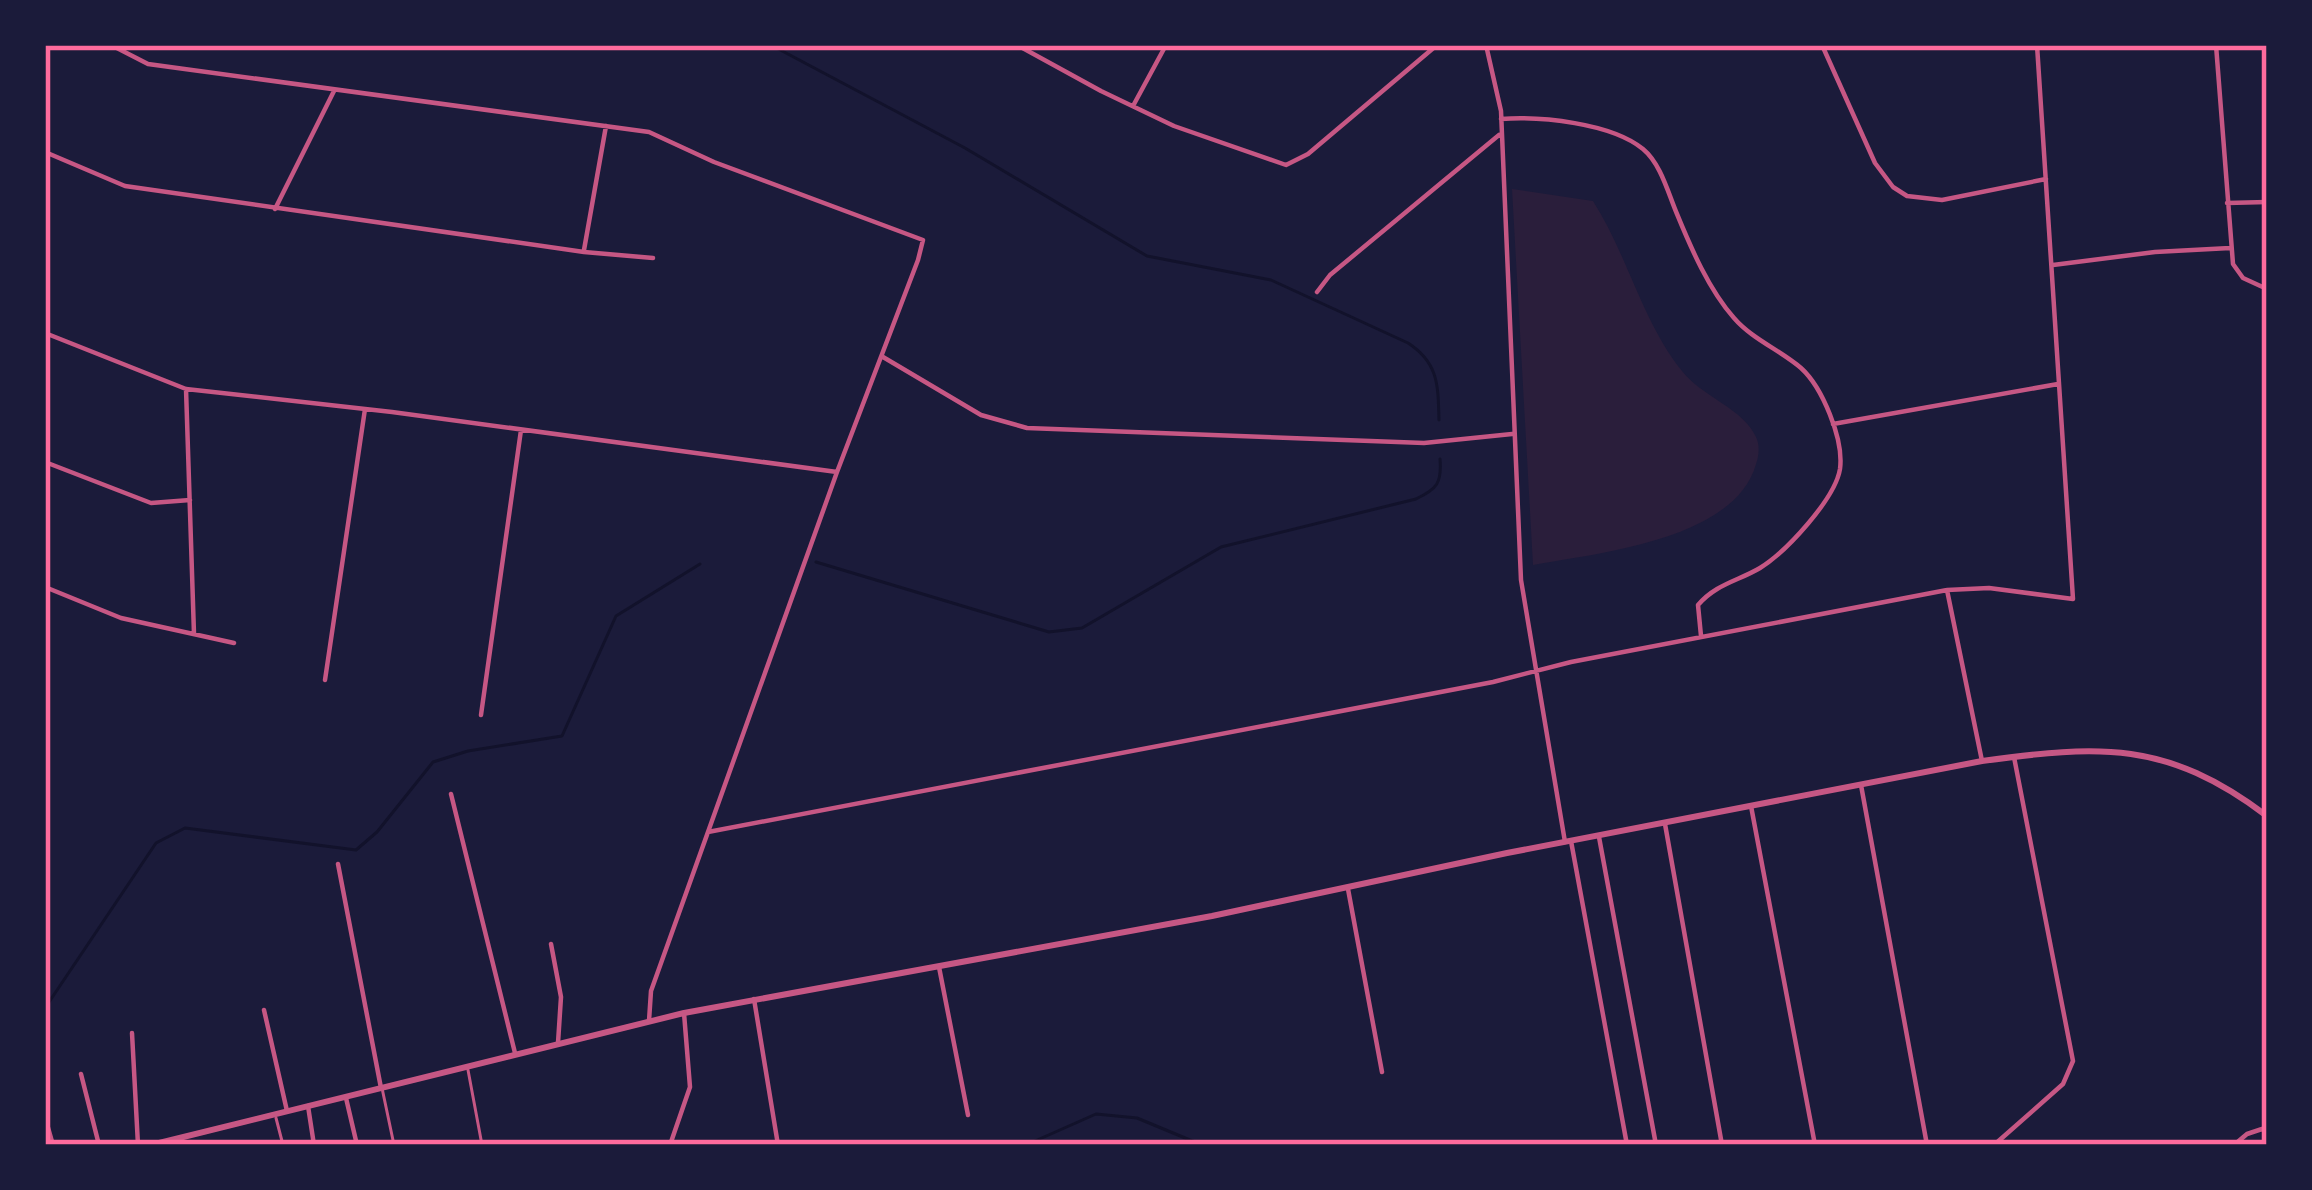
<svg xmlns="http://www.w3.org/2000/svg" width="2312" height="1190" viewBox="0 0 2312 1190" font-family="'Noto Sans',sans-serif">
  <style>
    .green { fill: #2a1e3b }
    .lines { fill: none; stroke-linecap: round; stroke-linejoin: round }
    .stream { stroke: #12122b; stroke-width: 3 }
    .service { stroke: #c65784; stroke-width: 3 }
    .minor { stroke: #c65784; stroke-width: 4.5 }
    .tertiary { stroke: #c65784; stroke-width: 6 }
    .neatline { fill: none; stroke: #ff6b9d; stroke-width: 4.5 }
  </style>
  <rect width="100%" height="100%" fill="#1b1b3a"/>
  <path class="green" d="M1512,189l81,12c34,53 49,120 89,170 19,25 62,38 74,66 4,8 3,19 0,27 -21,76 -158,89 -223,101z"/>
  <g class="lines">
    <path class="stream" d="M641,45h15
      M771,45l194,103 182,108 124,24 137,63c31,20 30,43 31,77
      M816,562l233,70 33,-4 139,-81 195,-48c21,-10 26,-16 24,-40
      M45,1008l111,-165 29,-15 171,22 21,-18 56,-70 35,-11 94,-15 54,-120 84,-52
      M1026,1145l70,-31 41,4 65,27"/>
    <path class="service" d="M468,1070l14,75
      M382,1088l12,57
      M276,1118l7,27"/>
    <path class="minor" d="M111,45l37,19 501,68 65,30 209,78 -5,20 -81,212 -186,519 -2,30
      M1017,45l84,46 73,35 112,39 22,-11 129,-109
      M1486,45l15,66 20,469 44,262
      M1822,45l53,118 18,24 14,9 35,4 104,-21
      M2216,45l17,219 10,14 24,11
      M1133,106l33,-61
      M1501,119c39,-3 110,4 142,30 18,15 25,44 34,65 14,34 32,76 57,104 18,21 46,32 67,50 21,19 43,71 39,101 -5,30 -54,83 -80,99 -22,13 -44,16 -62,37l3,31
      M45,152l80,34 459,66 69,6
      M2227,203l40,-1
      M275,209l59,-118
      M584,250l22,-124
      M2053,265l102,-13 75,-4
      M1317,292l13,-17 169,-140
      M45,333l141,56 206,23 445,60
      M883,357l98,58 46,13 397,15 88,-9
      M186,389l8,245
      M1833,424l225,-40
      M45,462l106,41 39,-3
      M45,587l76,31 113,25
      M1947,590l35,171
      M325,680l40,-271
      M481,715l40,-285
      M1861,785l66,360
      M451,794l64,259
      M1751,806l64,339
      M1665,824l57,321
      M708,832l785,-150 78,-20 376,-72 42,-2 84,11 -36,-554
      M1599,837l57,308
      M1571,841l56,304
      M338,864l43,224
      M1348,889l34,183
      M551,944l10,53 -3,46
      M939,967l29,148
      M754,999l24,146
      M264,1010l23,101
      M132,1033l6,112
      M81,1074l18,71
      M346,1098l11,47
      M308,1106l6,39
      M45,1117l8,28
      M670,1145l20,-58 -6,-74
      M1994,1145l69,-61 10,-23 -59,-304
      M2234,1145l13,-11 15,-5 5,3"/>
    <path class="tertiary" d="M151,1145l533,-132 528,-97 295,-63 475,-92c118,-16 184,-21 285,55"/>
  </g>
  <rect width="2312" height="1190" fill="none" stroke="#1b1b3a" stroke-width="96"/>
  <rect x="48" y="48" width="2216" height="1094" class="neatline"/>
</svg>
